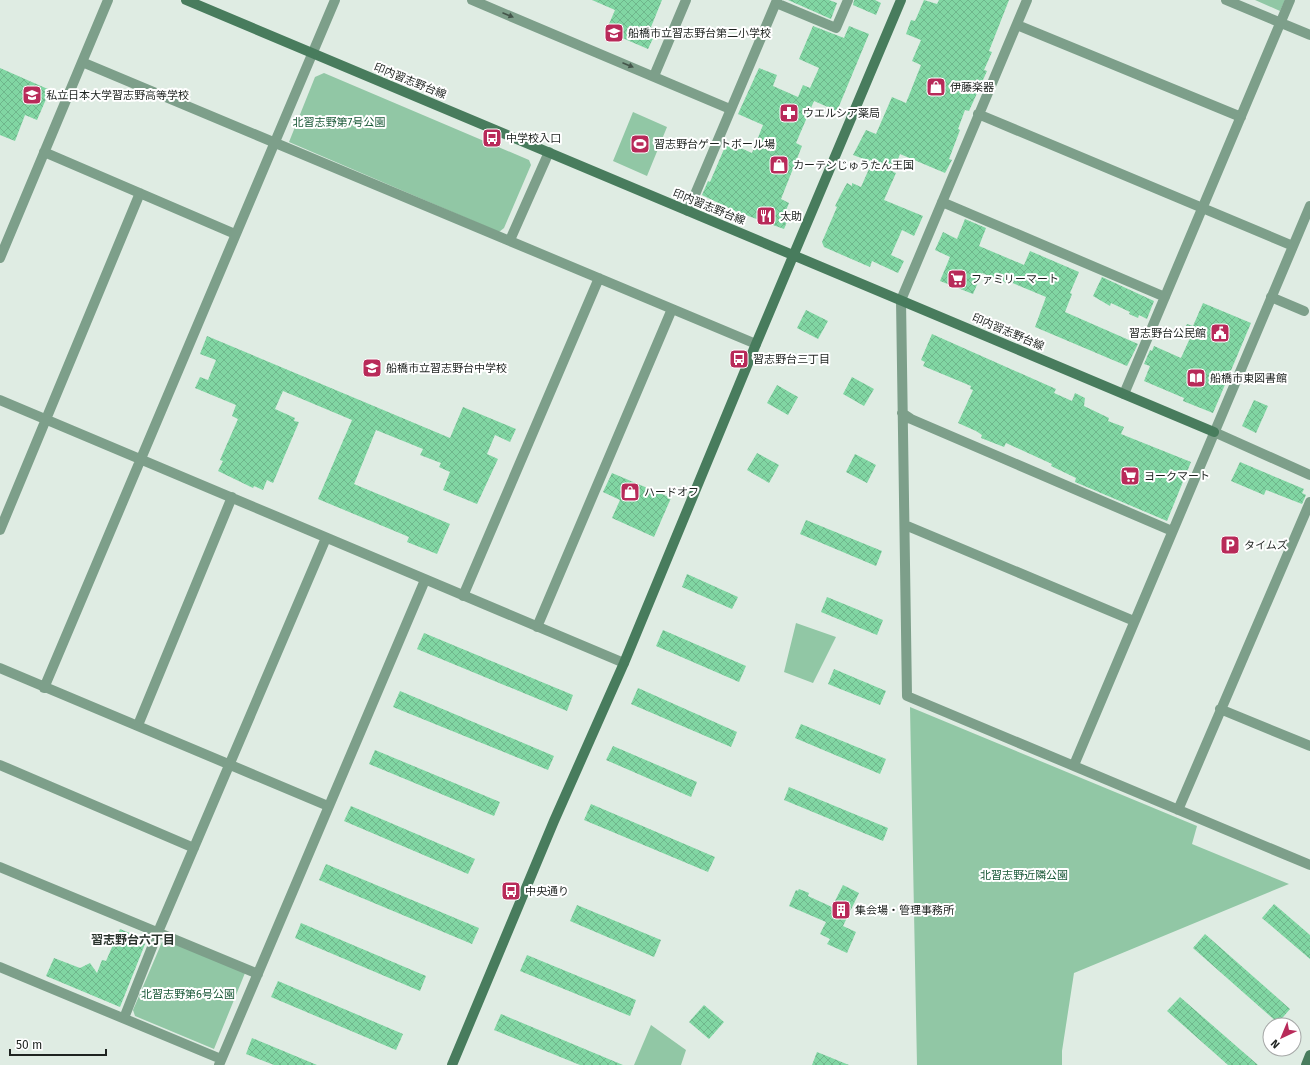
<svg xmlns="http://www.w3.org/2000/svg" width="1310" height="1065" viewBox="0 0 1310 1065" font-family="'Fira Sans','Noto Sans JP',sans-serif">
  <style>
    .green { fill: #91c7a5 }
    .building { fill: url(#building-cross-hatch) }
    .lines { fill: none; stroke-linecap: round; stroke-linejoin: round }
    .street { stroke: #7d9f8a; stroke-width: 10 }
    .secondary { stroke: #487c5d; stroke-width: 10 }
    .oneway { fill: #44554a }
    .labels { text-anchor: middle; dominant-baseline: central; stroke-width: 4; stroke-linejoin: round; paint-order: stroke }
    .poi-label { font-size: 11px; fill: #1e2320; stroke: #fff; text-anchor: start }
    .street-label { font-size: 11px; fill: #1e2320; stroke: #fff }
    .park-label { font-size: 11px; fill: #195837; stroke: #fff }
    .neighbourhood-label { font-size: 12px; font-weight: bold; fill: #29332c; stroke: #fff }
  </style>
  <defs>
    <pattern id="building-cross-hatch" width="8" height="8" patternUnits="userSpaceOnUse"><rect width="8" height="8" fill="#81d6a3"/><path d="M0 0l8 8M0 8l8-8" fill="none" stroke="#6fb78c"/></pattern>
  </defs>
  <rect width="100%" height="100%" fill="#dfece3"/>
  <path class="green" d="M1255,0h30l-5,11z
    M324,73l205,87 2,5 -27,63 -5,4 -210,-90 26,-65z
    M633,112l34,15 -20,49 -34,-15z
    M796,623l40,14 -23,46 -29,-11z
    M910,707l287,119 -5,18 97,40 -215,89 -12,78v14h-145z
    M167,940l78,33 -31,76 -79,-33 -2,-6 29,-68z
    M651,1025l35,25 -5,15h-47z"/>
  <path class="building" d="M592,0h70l-11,27 6,3 -9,19 -42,-18 9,-21z
    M788,0h41l8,3 -6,16z
    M854,0h21l6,3 -5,12 -23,-10z
    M924,0l13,4 2,-4h70l-20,51 3,1 -8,18 3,1 -18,40 -4,-1 -7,19 2,1 -11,29 3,1 -7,13 -45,-19 -7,18 3,1 -12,27 39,16 -9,20 -12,-6 -11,25 13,6 -6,12 -26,-12 -2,6 -14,-6 -32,-14 -2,-5 15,-35 -2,-1 5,-10 7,-13 5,3v-3l9,4 11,-25 -19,-7 13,-25 10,4 16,-37 14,6 15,-38 -9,-4 9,-21 -15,-6 5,-14 4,1z
    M813,26l31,12 5,-12 20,8 -32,77 -23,-10 -18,42 6,3 -21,53 8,4 -5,12 5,2 -5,12 -49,-18 -33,-16 6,-14 2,1 17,-40 25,11 11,-28 -25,-11 21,-46 18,7 -4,11 25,11 5,-12 7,3 9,-20 -20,-9z
    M0,68l50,22 -13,30 -12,-5 -10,26 -15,-6z
    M965,219l21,9 -7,18 45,19 6,-14 49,21 -9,21 2,1 -7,18 73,32 -11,22 -92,-39 11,-30 -36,-15 -1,2 -27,-11 -9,21 -33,-13 10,-24 -15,-7 8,-18 14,7z
    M1102,277l52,24 -7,18 -8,-4 -1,3 -9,-4 1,-2 -19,-9 -1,3 -17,-10z
    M1203,303l48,20 -38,90 -30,-12 1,-3 -40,-17 6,-15 -6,-2 6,-14 2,1 2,-5 27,12 9,-20 -8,-3 5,-11 6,2z
    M806,310l22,11 -10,18 -21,-11z
    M932,334l124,55 -2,4 18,8 3,-8 10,5 -1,8 25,12 -1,3 16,6 -3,7 70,28 -24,59 -92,-39 1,-4 -25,-12 1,-2 -46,-21 -2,4 -23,-9 1,-3 -6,-4 -18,-8 15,-33 -3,-1 1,-3 -48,-20 2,-4 -4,-2z
    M207,336l243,102 13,-31 53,22 -6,13 -15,-7 -8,19 11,5 -21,45 -34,-14 7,-18 -11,-5 2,-4 -21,-8 3,-6 -47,-19 -22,54 96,40 -13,30 -30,-12 2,-5 -91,-38 34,-79 -69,-29 -8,18 20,9 -1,3 5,1 -26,61 -6,-3 -4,10 -9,-4 -1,2 -35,-17 5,-10 -3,-1 18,-41 -6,-3 4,-11 -41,-17 5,-11 8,3 8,-20 -16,-6z
    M852,377l22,12 -10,17 -21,-12z
    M777,385l21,12 -10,18 -21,-12z
    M1254,400l14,6 -12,27 -14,-7z
    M757,453l22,12 -10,18 -22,-13z
    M855,454l21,11 -9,18 -21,-11z
    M1240,462l64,27 -2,4 4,2 -4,9 -36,-14 -2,5 -33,-14z
    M612,473l59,25 -17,39 -42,-19 8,-18 -17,-8z
    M806,520l76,31 -6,15 -76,-32z
    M687,574l51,23 -6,12 -50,-22z
    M827,597l56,23 -6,15 -56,-23z
    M663,630l83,36 -7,16 -83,-36z
    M424,633l149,62 -6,16 -150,-62z
    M834,669l52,22 -6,14 -52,-21z
    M638,688l99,44 -6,15 -100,-43z
    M400,691l154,65 -6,14 -155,-63z
    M801,724l85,35 -6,15 -85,-36z
    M613,746l84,36 -6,15 -85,-37z
    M375,750l125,52 -6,14 -125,-52z
    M789,787l99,41 -5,13 -99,-41z
    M591,804l124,53 -7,15 -124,-52z
    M351,806l124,53 -7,15 -124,-53z
    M326,864l153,64 -7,16 -153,-64z
    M843,885l16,8 -16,33 13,6 -9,21 -20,-9 3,-5 -10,-5 6,-12 -37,-16 7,-16 2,1 1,-2 10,4 -1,3 24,11z
    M1274,904l36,31v24l-48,-41z
    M577,905l84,35 -7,17 -84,-36z
    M301,923l125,53 -6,15 -125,-53z
    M120,929l22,9 -1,4 4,2 -25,63 -74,-31 8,-18 26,10 10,-5 7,10 5,-13 4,1z
    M1205,934l85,75 -12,14 -85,-75z
    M527,955l109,45 -6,16 -110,-45z
    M278,981l125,53 -7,16 -125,-53z
    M1180,997l78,68h-30l-61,-54z
    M704,1005l20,17 -15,17 -20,-17z
    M501,1014l122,51h-43l-86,-35z
    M252,1038l65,27h-43l-28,-11z
    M817,1052l32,13h-37z"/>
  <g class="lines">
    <path class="street" d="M472,0l258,109
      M1027,0l-126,300 6,396 403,169
      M1226,0l84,35
      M776,3l60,25 12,-28
      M1017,25l224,92
      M82,62l674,282
      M654,76l32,-76
      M978,114l315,132
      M44,152l191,82
      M942,202l223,95
      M688,211l89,-211
      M510,240l39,-88
      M0,258l108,-258
      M1271,297l33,14
      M1124,394l166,-394
      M0,400l624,263
      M902,413l9,6 261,112
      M1214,432l96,43
      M905,525l229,96
      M0,530l140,-337
      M463,596l136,-318
      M537,627l135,-318
      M0,668l328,138
      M44,688l291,-688
      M1220,709l90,37
      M138,725l94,-228
      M0,765l194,83
      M1074,765l236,-559
      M1178,810l132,-308
      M0,867l258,107
      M0,967l221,92
      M124,1018l34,-86 168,-394
      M219,1065l206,-485"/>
    <path class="secondary" d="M186,0l1028,432
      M452,1065l102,-244 70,-158 132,-319 145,-344
      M1306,1065l4,-10"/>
  </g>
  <defs><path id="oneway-solid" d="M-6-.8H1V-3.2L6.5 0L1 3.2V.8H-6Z"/></defs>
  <g class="oneway">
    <use href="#oneway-solid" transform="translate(508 15) rotate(23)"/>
    <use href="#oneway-solid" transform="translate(628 65) rotate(23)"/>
  </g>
  <defs>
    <symbol id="school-square" viewBox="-11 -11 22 22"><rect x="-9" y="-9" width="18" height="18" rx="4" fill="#b82a59" stroke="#fff"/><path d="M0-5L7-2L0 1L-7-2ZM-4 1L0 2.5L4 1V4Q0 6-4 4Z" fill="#fff"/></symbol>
    <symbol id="shop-square" viewBox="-11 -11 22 22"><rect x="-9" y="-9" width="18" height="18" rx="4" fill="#b82a59" stroke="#fff"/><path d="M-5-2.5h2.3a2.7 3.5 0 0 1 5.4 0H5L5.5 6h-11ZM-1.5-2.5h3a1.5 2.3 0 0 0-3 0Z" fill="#fff"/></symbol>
    <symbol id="pharmacy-square" viewBox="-11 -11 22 22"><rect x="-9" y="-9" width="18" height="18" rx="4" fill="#b82a59" stroke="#fff"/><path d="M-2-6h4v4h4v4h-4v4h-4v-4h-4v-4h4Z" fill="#fff"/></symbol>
    <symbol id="bus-square" viewBox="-11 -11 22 22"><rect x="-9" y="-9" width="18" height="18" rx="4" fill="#b82a59" stroke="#fff"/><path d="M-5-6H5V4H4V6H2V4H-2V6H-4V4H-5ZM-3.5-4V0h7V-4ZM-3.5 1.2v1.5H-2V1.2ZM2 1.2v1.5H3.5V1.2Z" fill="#fff"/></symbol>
    <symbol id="stadium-square" viewBox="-11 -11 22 22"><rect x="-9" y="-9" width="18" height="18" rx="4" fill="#b82a59" stroke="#fff"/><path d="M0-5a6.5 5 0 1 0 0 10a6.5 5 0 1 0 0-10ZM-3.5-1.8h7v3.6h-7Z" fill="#fff"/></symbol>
    <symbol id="restaurant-square" viewBox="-11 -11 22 22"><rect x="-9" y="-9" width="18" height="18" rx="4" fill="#b82a59" stroke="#fff"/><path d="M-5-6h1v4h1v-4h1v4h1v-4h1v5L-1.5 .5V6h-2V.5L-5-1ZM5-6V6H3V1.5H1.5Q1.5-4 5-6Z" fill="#fff"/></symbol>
    <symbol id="supermarket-square" viewBox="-11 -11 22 22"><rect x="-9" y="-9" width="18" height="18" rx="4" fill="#b82a59" stroke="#fff"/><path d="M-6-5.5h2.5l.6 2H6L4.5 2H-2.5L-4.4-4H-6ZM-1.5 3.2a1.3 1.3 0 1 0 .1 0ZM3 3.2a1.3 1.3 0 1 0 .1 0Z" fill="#fff"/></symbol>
    <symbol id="civic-square" viewBox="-11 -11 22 22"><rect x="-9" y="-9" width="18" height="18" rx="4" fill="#b82a59" stroke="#fff"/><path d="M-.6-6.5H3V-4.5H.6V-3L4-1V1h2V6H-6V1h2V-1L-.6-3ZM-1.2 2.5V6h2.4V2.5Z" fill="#fff"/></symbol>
    <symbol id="library-square" viewBox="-11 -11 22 22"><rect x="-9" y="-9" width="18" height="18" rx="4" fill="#b82a59" stroke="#fff"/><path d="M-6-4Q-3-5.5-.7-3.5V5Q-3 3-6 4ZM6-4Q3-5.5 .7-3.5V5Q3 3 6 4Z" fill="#fff"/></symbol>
    <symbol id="parking-square" viewBox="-11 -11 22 22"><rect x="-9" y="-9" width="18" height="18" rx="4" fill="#b82a59" stroke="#fff"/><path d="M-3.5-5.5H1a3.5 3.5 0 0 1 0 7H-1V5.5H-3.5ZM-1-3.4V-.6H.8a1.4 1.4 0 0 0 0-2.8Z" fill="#fff"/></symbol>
    <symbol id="building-square" viewBox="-11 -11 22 22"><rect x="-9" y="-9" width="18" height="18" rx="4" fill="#b82a59" stroke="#fff"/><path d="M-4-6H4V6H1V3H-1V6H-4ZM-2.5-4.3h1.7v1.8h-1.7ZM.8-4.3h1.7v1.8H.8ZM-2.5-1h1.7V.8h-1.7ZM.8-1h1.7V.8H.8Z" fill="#fff"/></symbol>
  </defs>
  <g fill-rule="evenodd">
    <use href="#school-square" x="603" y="22" width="22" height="22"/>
    <use href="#shop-square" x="925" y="76" width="22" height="22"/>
    <use href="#school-square" x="21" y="84" width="22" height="22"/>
    <use href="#pharmacy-square" x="778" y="102" width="22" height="22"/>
    <use href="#bus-square" x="481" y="127" width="22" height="22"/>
    <use href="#stadium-square" x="629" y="133" width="22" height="22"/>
    <use href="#shop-square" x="768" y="154" width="22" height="22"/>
    <use href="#restaurant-square" x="755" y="205" width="22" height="22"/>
    <use href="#supermarket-square" x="946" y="268" width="22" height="22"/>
    <use href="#civic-square" x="1209" y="322" width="22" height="22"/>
    <use href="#bus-square" x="728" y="348" width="22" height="22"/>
    <use href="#school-square" x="361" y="357" width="22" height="22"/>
    <use href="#library-square" x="1185" y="367" width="22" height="22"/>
    <use href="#supermarket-square" x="1119" y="465" width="22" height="22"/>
    <use href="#shop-square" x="619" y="481" width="22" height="22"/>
    <use href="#parking-square" x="1219" y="534" width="22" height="22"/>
    <use href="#bus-square" x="500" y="880" width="22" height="22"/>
    <use href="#building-square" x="830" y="899" width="22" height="22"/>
  </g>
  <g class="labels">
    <g class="poi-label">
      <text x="628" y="33">船橋市立習志野台第二小学校</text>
      <text x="950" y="87">伊藤楽器</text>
      <text x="46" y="95">私立日本大学習志野高等学校</text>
      <text x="803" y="113">ウエルシア薬局</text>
      <text x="506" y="138">中学校入口</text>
      <text x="654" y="144">習志野台ゲートボール場</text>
      <text x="793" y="165">カーテンじゅうたん王国</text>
      <text x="780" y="216">太助</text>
      <text x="971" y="279">ファミリーマート</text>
      <text x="1206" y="333" text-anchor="end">習志野台公民館</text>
      <text x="753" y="359">習志野台三丁目</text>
      <text x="386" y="368">船橋市立習志野台中学校</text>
      <text x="1210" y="378">船橋市東図書館</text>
      <text x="1144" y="476">ヨークマート</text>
      <text x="644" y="492">ハードオフ</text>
      <text x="1244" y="545">タイムズ</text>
      <text x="525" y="891">中央通り</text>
      <text x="855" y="910">集会場・管理事務所</text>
    </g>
    <g class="street-label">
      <text transform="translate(410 81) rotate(22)">印内習志野台線</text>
      <text transform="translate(709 207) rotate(22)">印内習志野台線</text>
      <text transform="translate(1008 332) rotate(23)">印内習志野台線</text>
    </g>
    <g class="park-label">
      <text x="339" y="122">北習志野第7号公園</text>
      <text x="1024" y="875">北習志野近隣公園</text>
      <text x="188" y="994">北習志野第6号公園</text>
    </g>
    <g class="neighbourhood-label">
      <text x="133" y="940">習志野台六丁目</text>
    </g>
  </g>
  <g transform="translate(1282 1037) rotate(224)"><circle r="19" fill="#ffffff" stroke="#a5a7a6"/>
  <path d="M0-3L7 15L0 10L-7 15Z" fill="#b82a59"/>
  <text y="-6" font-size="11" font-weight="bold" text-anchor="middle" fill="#1e2320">N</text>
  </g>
  <path d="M10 1049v6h96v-6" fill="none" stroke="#1e2320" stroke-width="2"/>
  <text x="16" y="1049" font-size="12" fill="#1e2320" stroke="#ffffff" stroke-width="3" paint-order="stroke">50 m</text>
</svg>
